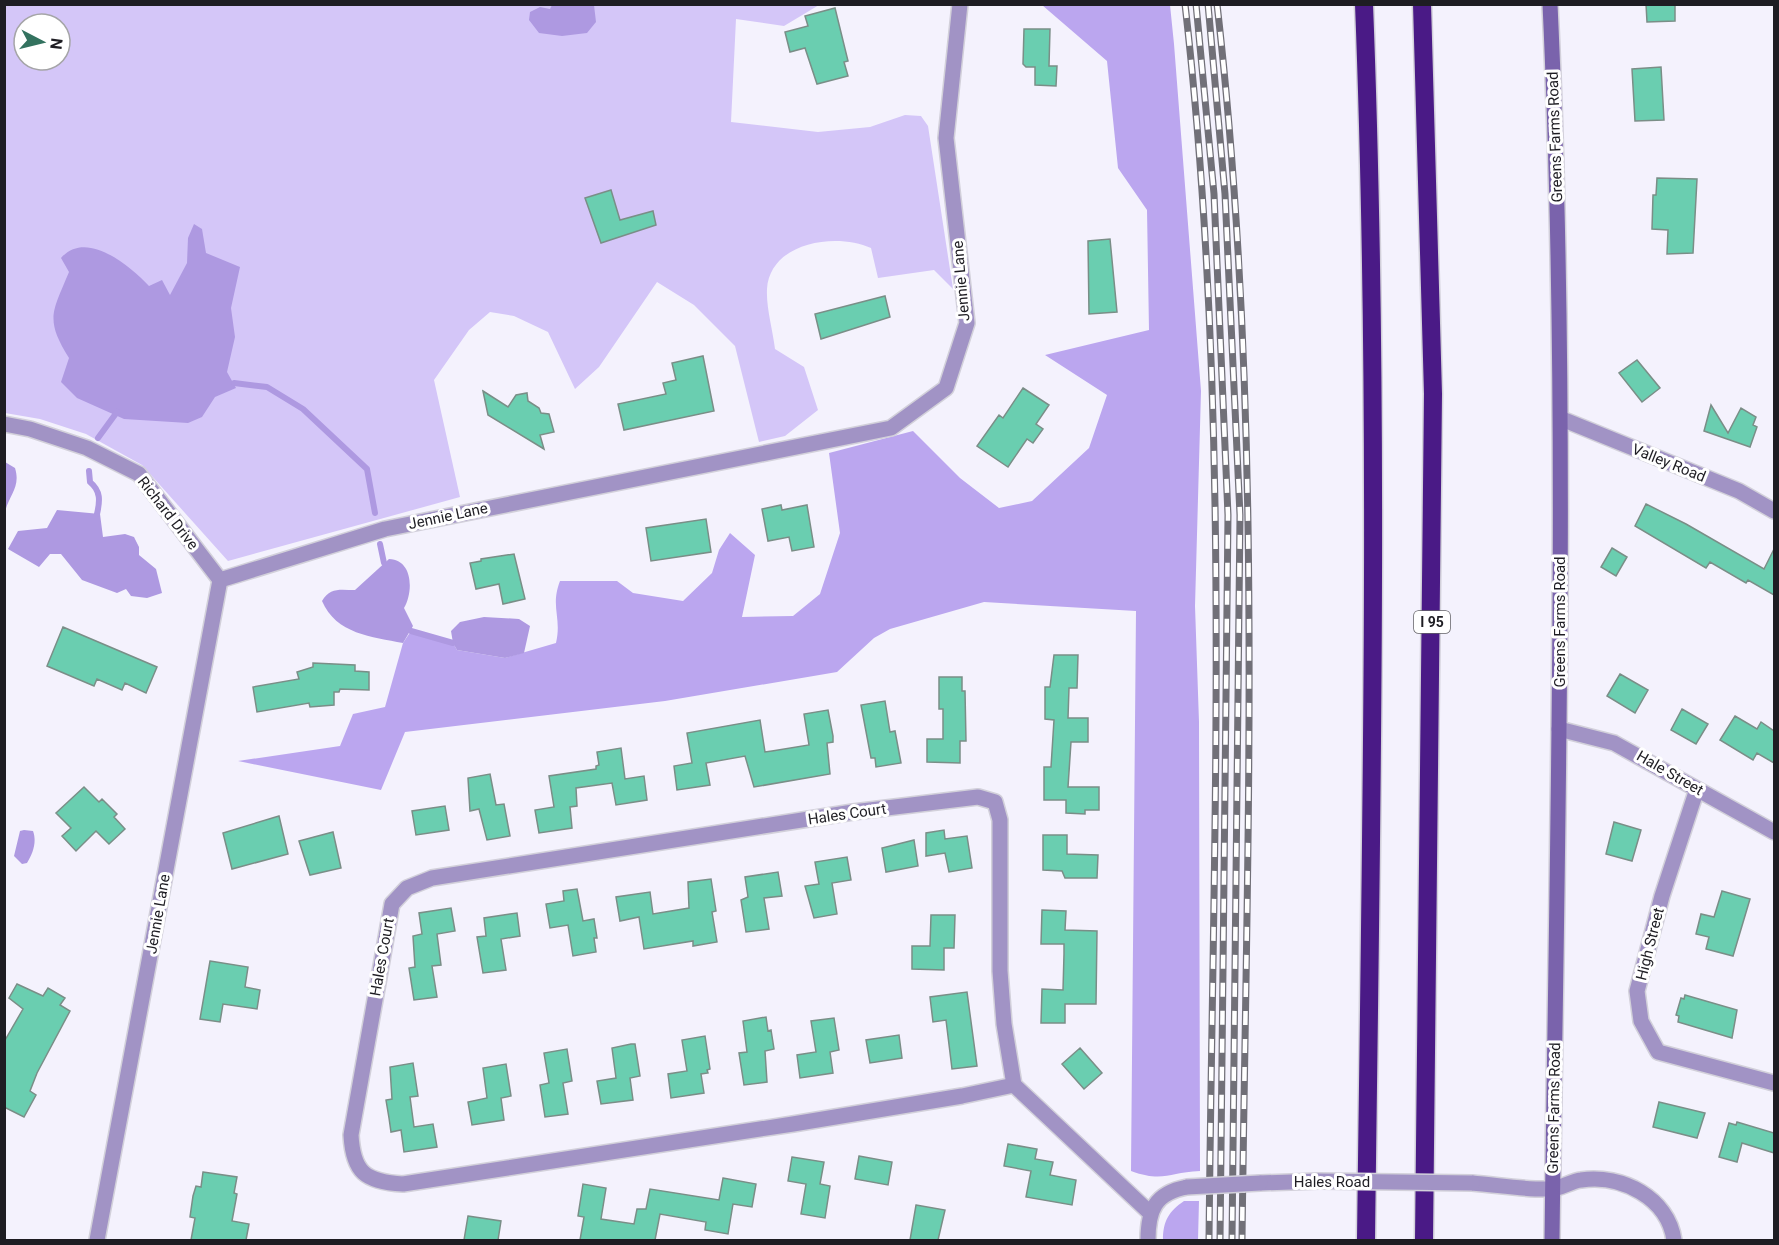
<svg xmlns="http://www.w3.org/2000/svg" width="1779" height="1245" viewBox="0 0 1779 1245" font-family="Roboto,sans-serif">
  <style>
    .green { fill: #d4c6f8; fill-rule: evenodd }
    .forest { fill: #bba6ef }
    .water { fill: #ae99e1 }
    .lines { fill: none; stroke-linecap: round; stroke-linejoin: round }
    .stream { stroke: #ae99e1; stroke-width: 6 }
    .building { fill: #6aceb0; stroke: #7a8e87; stroke-width: 1.5 }
    .minor-casing { stroke: #d2d0da; stroke-width: 18 }
    .secondary-casing { stroke: #d2d0da; stroke-width: 18 }
    .motorway-casing { stroke: #d2d0da; stroke-width: 21 }
    .minor { stroke: #a193c5; stroke-width: 15 }
    .secondary { stroke: #7a63ac; stroke-width: 15 }
    .motorway { stroke: #4a1a86; stroke-width: 18 }
    .rail-casing { stroke: #717078; stroke-width: 7 }
    .rail { stroke: #fff; stroke-width: 4.5; stroke-dasharray: 14; stroke-linecap: butt }
    .minor-bridge-casing { stroke: #d2d0da; stroke-width: 18; stroke-linecap: butt }
    .minor-bridge { stroke: #a193c5; stroke-width: 15 }
    .labels { text-anchor: middle; dominant-baseline: central; stroke-width: 6; stroke-linejoin: round; paint-order: stroke }
    .shield { fill: #fff; stroke: #626165; stroke-width: 1.5 }
    .shield-label { font-size: 14px; font-weight: bold; fill: #1e1d23 }
    .street-label { font-size: 15px; fill: #1e1d23; stroke: #fff }
  </style>
  <rect width="100%" height="100%" fill="#f4f2fd"/>
  <path class="green" d="M4,5h815l-35,21 -48,-7 -5,103 87,10 52,-5 35,-12 16,1 7,10 25,163 -19,-19 -56,8 -7,-30c-35,-16 -101,-6 -104,41 -1,19 6,42 8,60l29,18 14,43 -33,26 -26,6 -24,-96 -41,-41 -37,-23 -58,85 -24,22 -27,-57 -34,-16 -24,-4 -21,18 -35,50 26,117 -232,64 -86,-96 -56,-31 -46,-15 -35,-6zM24,24h36v36h-36z"/>
  <path class="forest" d="M1042,5h128l4,39 27,347 -6,215 4,116 1,449c-31,1 -36,12 -69,0l5,-560 -152,-9 -94,27 -16,9 -37,34 -172,29 -260,31 -24,58 -143,-29 102,-15 13,-32 32,-7 18,-64 8,-12 42,12 4,7 48,8 51,-15c6,-26 -6,-36 4,-62h57l16,12 50,8 29,-28 7,-23 11,-17 25,22 -13,62 51,-1 27,-22 20,-61 -11,-80 84,-22 47,47 39,30 33,-7 57,-53 18,-53 -62,-40 104,-25 -2,-120 -29,-42 -11,-107z
    M1184,1201h15l-1,39h-35c0,-19 6,-29 21,-39z"/>
  <path class="water" d="M594,5l2,17 -9,11 -25,3 -23,-3 -10,-13 1,-8 10,-5 10,2 2,-4z
    M194,224l8,5 4,24 34,14 -9,41 4,29 -8,35 9,16 -21,9 -13,20 -14,6 -64,-4 -47,-21 -16,-16 8,-24c-24,-39 -17,-45 0,-86l-8,-14c25,-29 68,7 88,28l13,-6 8,15 17,-32 1,-25z
    M5,462l10,6c6,19 -6,27 -10,44z
    M57,510l43,4 3,23 22,-3 9,3 5,10v8l17,14 6,24 -15,5 -16,-2 -5,-7 -9,4 -35,-13 -21,-26h-11l-11,13 -31,-18 10,-18 29,-3z
    M389,559c25,1 24,34 15,49l9,18 -10,17c-31,-6 -67,-9 -81,-42 8,-14 18,-11 33,-11z
    M484,617l35,2 11,7 -6,27 -19,5 -48,-8 -4,-7 -2,-12 9,-9z
    M24,830l9,1c4,11 0,22 -6,32l-5,1 -8,-8 6,-25z"/>
  <g class="lines">
    <path class="stream" d="M234,383l33,4 36,22 64,60 8,44
      M98,438l19,-26
      M89,471l1,11c11,9 10,19 7,32
      M380,544l4,19
      M411,631l42,12"/>
  </g>
  <path class="building" d="M1646,4h29v17l-28,1z
    M835,8l13,53 -4,1 4,14 -31,8 -12,-36 -15,4 -5,-20 23,-6 -3,-10z
    M1024,29h26l-1,37h8l-1,20 -21,-1v-18h-9l-3,-3z
    M1661,67l3,53 -29,1 -3,-52z
    M1657,178l40,1 -4,74 -26,1 1,-24 -16,-1 1,-34h3z
    M611,190l9,30 33,-9 3,14 -55,18 -16,-45z
    M1110,239l7,73 -28,2 -1,-73z
    M885,296l5,21 -69,22 -6,-25z
    M703,356l11,55 -90,19 -6,-26 48,-10 -3,-11 13,-3 -4,-17z
    M1637,360l23,28 -18,14 -23,-29z
    M1023,388l26,17 -13,19 7,5 -10,14 -6,-4 -19,28 -31,-21 22,-31 4,3z
    M483,391l25,16 8,-12 11,-2 1,8 11,7 2,5 8,1 5,18 -14,3 4,14 -56,-34z
    M1711,405l17,28 13,-25 15,9 -3,8 4,2 -7,20 -46,-16z
    M1646,504l40,20 78,45 10,-20v46l-26,-15 -2,3 -36,-21 -4,6 -71,-42z
    M781,505l1,5 25,-5 7,42 -22,4 -3,-14 -21,4 -6,-32z
    M706,519l5,33 -60,9 -5,-33z
    M1612,548l15,9 -11,19 -15,-9z
    M514,554l11,45 -22,5 -4,-20 -23,5 -6,-26 11,-2v-2z
    M63,627l94,40 -11,26 -21,-10 -3,7 -25,-11 -3,7 -47,-20z
    M1054,655h24l-1,33h-8l-1,30h20v24h-17l-3,45h31v23h-14v4l-19,-1v-13h-22v-33h7l3,-47 -9,-1v-32h5z
    M313,663l42,2v6l14,1v18l-29,-1 -1,3h-5v13l-24,2 -1,-4 -52,9 -4,-25 46,-8 -2,-7 16,-5z
    M1620,674l28,16 -13,23 -28,-17z
    M939,677h23v14h3l1,50h-6v22l-33,-1v-23h16v-30h-4z
    M885,701l5,31 5,-1 6,32 -25,4 -1,-9h-4l-10,-53z
    M1682,709l26,15 -12,20 -25,-14z
    M828,710l5,26v6l-6,1 3,31 -76,13 -9,-31 -39,7 4,22 -33,5 -3,-24 18,-3 -5,-30 73,-13 5,32 7,-1 37,-6 -5,-31z
    M1735,716l22,13 4,-7 13,9v32l-17,-10 -4,7 -33,-20z
    M621,748l4,31 19,-3 3,24 -31,5 -4,-22 -36,5 1,18 -7,1 2,21 -33,5 -4,-23 19,-3 -5,-31 47,-7v-3l3,-1 -2,-13z
    M490,774l6,31 8,-1 6,32 -23,4 -8,-31 -9,2 -2,-33z
    M84,787l15,15 3,-3 15,15 -3,3 11,12 -16,15 -13,-13 -20,20 -14,-15 9,-8 -15,-15z
    M445,806l4,24 -33,5 -4,-24z
    M279,816l9,38 -56,15 -9,-36z
    M1614,822l27,8 -9,31 -26,-7z
    M944,830l1,9 22,-3 5,32 -23,4 -4,-19 -19,3v-23z
    M333,832l8,36 -31,7 -11,-34z
    M1043,835h24v19l31,1 -1,23h-32l-3,-7 -19,-1z
    M914,840l4,26 -32,6 -4,-24z
    M847,857l4,23 -19,3 5,31 -23,4 -9,-32 14,-2 -4,-22z
    M778,872l4,24 -18,2 5,31 -23,3 -5,-32 7,-3 -3,-20z
    M711,879l5,32 -4,1 5,30 -24,4v-5l-49,8 -5,-32 -19,4 -4,-24 34,-5 3,22 36,-6 -1,-26z
    M577,889l6,32 11,-2 3,19h-3l2,14 -23,4 -5,-31 -18,3 -4,-24 18,-3 -1,-10z
    M1722,891l28,8 -17,57 -27,-7 3,-12 -13,-3 5,-20 13,3z
    M451,908l4,23 -18,3 4,31 -9,1 5,31 -23,3 -5,-32 6,-1 -2,-31 9,-2 -3,-21z
    M1042,910l24,1 -1,19 32,1 -1,73h-31v19h-24l1,-34 21,1 1,-36v-10h-23z
    M517,913l3,23 -19,3 5,31 -23,3 -6,-36 9,-1 -2,-18z
    M931,915h24l-1,33h-10v22l-32,-1v-23h18z
    M210,961l38,6 -3,20 15,3 -3,19 -34,-5 -3,18 -20,-3z
    M17,984l26,12 5,-8 17,10 -5,7 10,6 -33,62 -7,18 6,4 -12,22 -20,-10v-65l19,-33 -14,-11z
    M967,992l10,74 -25,3 -6,-49 -13,2 -3,-25z
    M1685,995l52,15 -5,28 -54,-16 1,-6 -3,-1 5,-17 3,1z
    M766,1017l2,14 3,-1 3,19 -9,2 2,31 -23,3 -5,-32 8,-1 -4,-31z
    M834,1018l5,32 -9,2 3,21 -33,5 -3,-23 19,-3 -5,-31z
    M899,1035l3,23 -32,5 -4,-23z
    M705,1036l5,33 -3,1 1,3 -7,1 3,19 -33,5 -3,-24 19,-3 -5,-31z
    M631,1044h4l5,32 -10,2 3,22 -32,4 -4,-23 19,-3 -4,-30z
    M1080,1048l22,25 -18,16 -22,-25z
    M567,1049l5,32 -9,2 5,31 -23,3 -5,-32 9,-2 -5,-30z
    M413,1063l5,33 -8,1 4,30 19,-3 4,23 -33,5 -3,-22 -10,2 -2,-14 -3,-18 6,-1 -2,-32z
    M506,1064l5,32 -10,2 3,22 -32,5 -4,-23 19,-4 -4,-30z
    M1659,1102l46,11 -8,25 -44,-11z
    M1737,1122l37,11v20l-32,-10 -5,19 -18,-5 10,-34 7,2z
    M1008,1144l29,5 -2,10 18,3 -3,13 26,5 -4,25 -46,-8 5,-26 -27,-5z
    M859,1156l33,6 -4,23 -33,-6z
    M792,1157l32,5 -4,22 10,2 -5,32 -24,-4 5,-30 -18,-3z
    M203,1172l34,5 -3,16 3,1 -5,27 17,3 -3,16h-55l4,-22 -5,-1 3,-21 3,-10 5,1z
    M723,1178l33,6 -4,23 -19,-3 -5,30 -23,-4 1,-8 -46,-8 -5,26h-75l4,-23 -6,-1 5,-32 23,4 -5,31 33,5 3,-15h9l4,-20 69,11z
    M916,1205l29,5 -7,30h-28z
    M468,1216l33,5 -3,19h-34z"/>
  <g class="lines">
    <defs>
      <path id="minor" d="M1562,419l177,72 35,20
        M4,424l26,5 57,19 52,26 81,106
        M1559,729l55,14 160,89
        M1697,789l-35,107 -25,95 4,30 17,31 116,31
        M1014,1085l-52,11 -169,28 -390,60c-38,-2 -50,-12 -52,-49l41,-231 15,-16 25,-10 421,-66 125,-15 17,5 5,18v151l4,53 10,61 135,127
        M1260,1183l59,-2
        M1472,1183c26,2 53,7 78,6 11,0 21,-8 31,-9 41,-6 87,18 93,60
        M97,1240l123,-660 165,-51 506,-101 55,-40 21,-65 -21,-185 14,-134
        M1148,1240c0,-30 7,-47 39,-53"/>
      <path id="secondary" d="M1550,4c19,412 7,824 2,1236"/>
      <path id="motorway" d="M1364,4c16,413 7,824 2,1236
        M1422,4l11,390 -9,846"/>
    </defs>
    <use href="#minor" class="minor-casing"/>
    <use href="#secondary" class="secondary-casing"/>
    <use href="#motorway" class="motorway-casing"/>
    <use href="#minor" class="minor"/>
    <use href="#secondary" class="secondary"/>
    <use href="#motorway" class="motorway"/>
    <defs>
      <path id="rail" d="M1185,4c47,411 28,825 24,1236
        M1196,4l18,190 14,321 -8,725
        M1208,4l17,190 15,321 -8,725
        M1217,4c47,411 30,825 25,1236"/>
    </defs>
    <use href="#rail" class="rail-casing"/>
    <use href="#rail" class="rail"/>
    <defs>
      <path id="minor-bridge" d="M1319,1181l153,2
        M1187,1187l73,-4"/>
    </defs>
    <use href="#minor-bridge" class="minor-bridge-casing"/>
    <use href="#minor-bridge" class="minor-bridge"/>
  </g>
  <g class="labels">
    <rect class="shield" x="1414" y="611" width="36" height="22" rx="4.5"/>
    <g class="shield-label">
      <text x="1432" y="622">I 95</text>
    </g>
    <g class="street-label">
      <text transform="translate(1555 137) rotate(-92)">Greens Farms Road</text>
      <text transform="translate(961 281) rotate(-95)">Jennie Lane</text>
      <text transform="translate(1669 463) rotate(22)">Valley Road</text>
      <text transform="translate(168 513) rotate(52)">Richard Drive</text>
      <text transform="translate(448 516) rotate(-12)">Jennie Lane</text>
      <text transform="translate(1560 622) rotate(-90)">Greens Farms Road</text>
      <text transform="translate(1670 773) rotate(30)">Hale Street</text>
      <text transform="translate(847 814) rotate(-8)">Hales Court</text>
      <text transform="translate(158 914) rotate(-80)">Jennie Lane</text>
      <text transform="translate(1650 944) rotate(-76)">High Street</text>
      <text transform="translate(382 957) rotate(-80)">Hales Court</text>
      <text transform="translate(1554 1108) rotate(-89)">Greens Farms Road</text>
      <text x="1332" y="1182">Hales Road</text>
    </g>
  </g>
  <rect width="1779" height="1245" fill="none" stroke="#1e1d23" stroke-width="12"/>
  <g transform="translate(42 42) rotate(97)"><circle r="28" fill="#ffffff" stroke="#a5a5a7" stroke-width="1.5"/>
  <path d="M0-4.5L10 22L0 15L-10 22Z" fill="#33725f"/>
  <text y="-9" font-size="16" font-weight="bold" text-anchor="middle" fill="#1e1d23">N</text>
  </g>
</svg>
